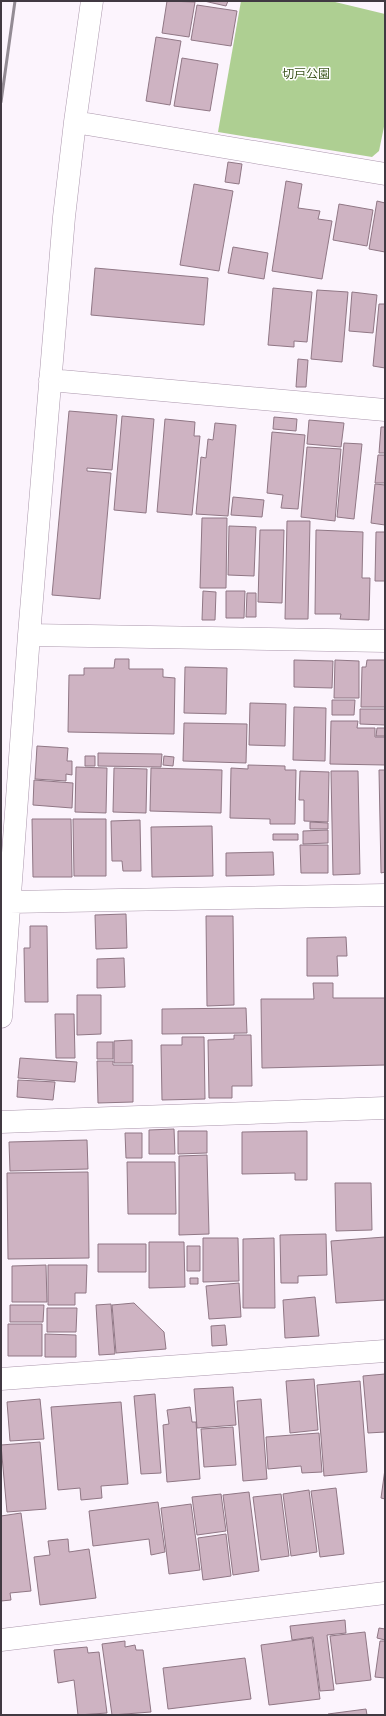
<svg xmlns="http://www.w3.org/2000/svg" width="386" height="1716" viewBox="0 0 386 1716" font-family="Manrope,'Noto Sans JP',sans-serif">
  <style>
    .green { fill: #aecf92 }
    .building { fill: #ceb3c2; stroke: #907785 }
    .lines { fill: none; stroke-linecap: round; stroke-linejoin: round }
    .minor-casing { stroke: #ab97ac; stroke-width: 23 }
    .minor { stroke: #fff; stroke-width: 22 }
    .rail { stroke: #938b94; stroke-width: 3 }
    .labels { text-anchor: middle; dominant-baseline: central; stroke-width: 3; stroke-linejoin: round; paint-order: stroke }
    .park-label { font-size: 12px; fill: #3c561f; stroke: #fff }
  </style>
  <rect width="100%" height="100%" fill="#fcf4fd"/>
  <path class="green" d="M241,1h90l54,13v108l-6,29 -7,6 -154,-25z"/>
  <path class="building" d="M167,1l28,1 -6,35 -27,-4z
    M204,1h24l-2,5z
    M197,5l40,6 -6,35 -40,-6z
    M156,37l25,4 -11,64 -24,-4z
    M182,58l36,6 -8,47 -36,-5z
    M228,162l14,2 -3,20 -14,-2z
    M286,181l16,3 -4,24 22,3 -2,8 14,2 -10,58 -50,-8z
    M194,184l39,7 -14,80 -39,-6z
    M377,201l8,2v49l-16,-3z
    M339,204l34,6 -6,36 -34,-6z
    M233,247l35,6 -4,26 -36,-6z
    M95,268l113,10 -4,47 -113,-10z
    M273,288l39,4 -5,50 -13,-1v6l-26,-2z
    M317,290l31,2 -6,70 -31,-3z
    M352,292l25,3 -4,38 -24,-2z
    M379,304h6v64l-12,-2z
    M298,359l10,1 -2,27h-10z
    M69,411l48,4 -5,55 -25,-2v3l24,2 -11,126 -48,-4z
    M122,416l32,3 -8,94 -32,-3z
    M274,417l23,2 -1,12 -23,-2z
    M165,419l30,3 -1,14h6l-8,79 -35,-3z
    M309,420l35,3 -3,24 -34,-3z
    M215,423l21,2 -8,91 -32,-2 5,-57 5,1 2,-19 5,1z
    M381,427h4v26h-6z
    M272,432l33,3 -7,74 -17,-1 2,-13 -16,-2z
    M344,443l18,1 -8,75 -17,-2z
    M307,447l34,2 -6,72 -34,-4z
    M378,455h7v28h-10z
    M375,484l10,1v40l-14,-2z
    M233,497l31,3 -2,17 -31,-2z
    M202,518h25l-1,70h-26z
    M287,521h23l-2,98h-23z
    M229,526l27,1 -2,49 -26,-1z
    M260,530h24l-2,73 -24,-1z
    M316,530l47,2 -1,46h8l-1,42 -29,-1 1,-5h-26z
    M376,532h9v49h-10z
    M203,591l13,1 -1,28h-13z
    M226,591h19l-1,27h-18z
    M247,593h9v24h-10z
    M115,659h14v10h34v8l12,1 -1,56 -106,-2 1,-57h15v-7h30z
    M294,660l39,1 -1,27 -38,-1z
    M335,660l24,1v37h-25z
    M367,660h18v47h-24l1,-40h4z
    M185,667l42,1 -1,46 -42,-1z
    M332,700h23l-1,15h-22z
    M250,703l36,1 -1,42 -36,-1z
    M294,707l32,1 -1,53 -32,-1z
    M360,709h25v16l-25,-1z
    M331,721h27l-1,7h18v9h10v28l-55,-1z
    M184,723l63,1 -1,39 -63,-2z
    M377,728h8v8h-9z
    M37,746l31,2 -1,13h5v14l-6,-1v7l-31,-2z
    M98,753l64,1 -1,13 -63,-1z
    M85,756h10v10h-10z
    M164,756l10,1 -1,9 -10,-1z
    M248,765l37,1v4h11l-1,54h-25v-5l-40,-1 1,-50 17,1z
    M76,767l31,1 -1,45 -31,-1z
    M114,768l33,1 -1,44 -33,-1z
    M151,768l71,2 -1,43 -71,-2z
    M379,770h6v102l-4,1z
    M300,771l29,1 -1,50 -24,-1v-21h-5z
    M331,771h27l2,103 -27,1z
    M34,780l39,3 -1,25 -39,-3z
    M32,819h39l1,58h-39z
    M73,819h33v57h-32z
    M140,820l1,51h-18l-1,-10h-10l-1,-40z
    M310,822l18,1v6h-18z
    M212,826l1,50 -61,1 -1,-50z
    M328,830v13l-25,1v-13z
    M273,834h25v6h-25z
    M300,845h28v28h-27z
    M273,852l1,23 -48,1v-23z
    M126,914l1,34 -31,1 -1,-34z
    M206,916h27l1,89 -27,1z
    M30,926h17l1,76h-23l-1,-54h6z
    M346,937l1,19h-10l1,20h-31v-38z
    M124,958l1,29 -28,1v-29z
    M313,983h20v15h52v67l-123,3 -1,-69h53z
    M77,995h24v39l-24,1z
    M246,1008l1,25 -85,1v-25z
    M55,1014h19l1,44h-19z
    M234,1035h17l1,51h-20v12h-23l-1,-58 26,-1z
    M182,1037h22l1,62 -43,1 -1,-55h21z
    M132,1040v23h-18v-22z
    M97,1042h16v17h-16z
    M20,1058l57,4 -2,20 -57,-4z
    M97,1061h16v4h20v37l-35,1z
    M18,1080l37,2 -2,18 -36,-3z
    M174,1129l1,25h-26v-24z
    M178,1131h29v22l-29,1z
    M307,1131v49h-12v-7l-53,1v-42z
    M125,1133h17v25h-16z
    M87,1140l1,29 -78,2 -1,-29z
    M207,1155l2,79 -30,1v-79z
    M127,1162h48l1,52h-48z
    M88,1172l1,86 -81,1 -1,-86z
    M335,1183h36l1,47 -36,1z
    M326,1234l1,41 -29,1v7h-17l-1,-48z
    M385,1237v63l-49,3 -5,-62z
    M203,1238h35l1,43 -36,1z
    M274,1238l1,70h-32v-69z
    M149,1242h35l1,45 -36,1z
    M98,1244h48v28h-48z
    M187,1246h13v25h-13z
    M46,1265l1,37h-35v-36z
    M48,1265h39l-1,28h-11v12h-27z
    M190,1278h8v6h-8z
    M239,1283l2,34 -32,2 -3,-33z
    M315,1297l4,39 -34,2 -2,-38z
    M134,1303l30,29 2,17 -50,4 -4,-48z
    M111,1304l4,50 -16,1 -3,-50z
    M10,1305h34l-1,17h-33z
    M47,1308h30l-1,24h-29z
    M8,1324h34v32h-34z
    M225,1325l2,20 -15,1 -1,-20z
    M45,1334l31,1v22h-31z
    M385,1374v58l-17,1 -5,-57z
    M314,1379l4,51 -28,3 -4,-52z
    M360,1381l7,91 -43,4 -7,-91z
    M233,1387l3,38 -39,3 -3,-39z
    M155,1394l6,79 -20,1 -7,-78z
    M40,1399l4,40 -34,2 -3,-39z
    M261,1399l6,80 -24,2 -6,-80z
    M121,1402l7,82 -27,2 1,12 -21,2 -1,-12 -22,2 -7,-83z
    M190,1407l2,15h4l4,57 -33,3 -4,-57 6,-1 -2,-14z
    M233,1427l3,38 -32,2 -3,-38z
    M319,1433l3,39 -20,1 -1,-7 -33,3 -2,-32z
    M40,1442l6,67 -39,3 -6,-67z
    M385,1469v30l-4,-1z
    M336,1488l8,66 -24,3 -9,-66z
    M309,1490l8,62 -26,4 -8,-62z
    M249,1492l10,79 -26,4 -10,-80z
    M221,1494l5,37 -29,4 -5,-38z
    M281,1494l8,62 -28,4 -8,-63z
    M158,1502l7,50 -14,3 -2,-16 -56,7 -4,-35z
    M191,1504l9,66 -31,4 -8,-66z
    M21,1513l10,78 -21,2 1,7 -10,1v-85z
    M226,1534l5,42 -28,4 -5,-42z
    M68,1539l1,13 20,-3 7,49 -56,7 -6,-48 16,-2 -2,-14z
    M345,1620l1,13 -19,2 7,55 -14,1 -7,-54 -21,3 -2,-14z
    M379,1628l6,1v11l-8,-2z
    M365,1632l6,48 -35,4 -6,-48z
    M312,1638l8,61 -51,6 -8,-60z
    M125,1641v6l10,-2 1,5h7l8,62 -39,3 -10,-71z
    M380,1641h5v37l-10,-1z
    M87,1647l1,6 11,-1 8,61 -29,2 -4,-35 -16,3 -4,-33z
    M245,1658l6,41 -83,10 -5,-41z
    M366,1709l1,6h-39v-1z"/>
  <g class="lines">
    <defs>
      <path id="minor" d="M75,122l310,52
        M50,380l335,30
        M29,635l356,6
        M10,902l375,-7
        M1,1017l28,-382 35,-418 11,-95 17,-121
        M1,1122l384,-14
        M1,1379l384,-28
        M1,1640l384,-47"/>
    </defs>
    <use href="#minor" class="minor-casing"/>
    <use href="#minor" class="minor"/>
    <path class="rail" d="M1,102l14,-101"/>
  </g>
  <g class="labels">
    <g class="park-label">
      <text x="306" y="73">切戸公園</text>
    </g>
  </g>
  <rect width="386" height="1716" fill="none" stroke="#413942" stroke-width="4"/>
</svg>
